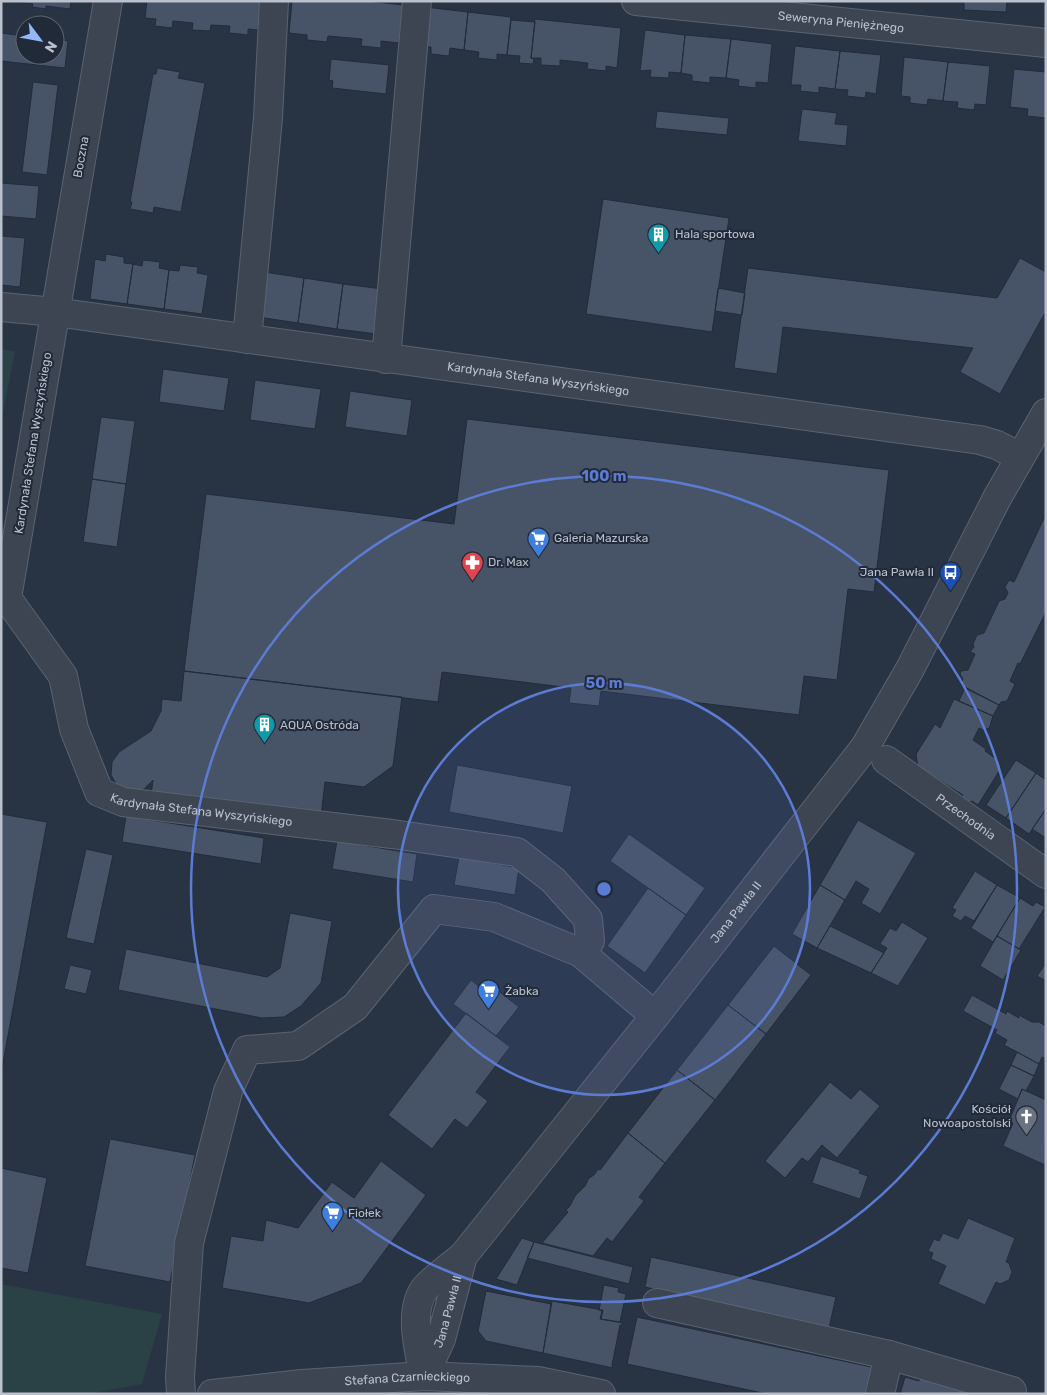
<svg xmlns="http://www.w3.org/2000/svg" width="1047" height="1395" viewBox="0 0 1047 1395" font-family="Rubik,sans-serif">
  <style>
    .green { fill: #2a4145 }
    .building { fill: #475366; stroke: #232c3b }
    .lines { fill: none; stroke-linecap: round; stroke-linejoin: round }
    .minor-casing { stroke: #5b6371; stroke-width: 30 }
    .minor { stroke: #3d4553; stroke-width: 28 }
    .ring { fill: none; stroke: #5c7cd4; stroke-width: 2.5 }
    .labels { text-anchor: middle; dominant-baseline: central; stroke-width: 4; stroke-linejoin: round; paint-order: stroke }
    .street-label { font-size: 12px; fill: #bac1cd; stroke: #212a39 }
    .poi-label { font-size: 12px; fill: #bac1cd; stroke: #212a39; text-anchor: start }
    .centre { fill: #5c7cd4; stroke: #212a39; stroke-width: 2.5 }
    .ring-label { font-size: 15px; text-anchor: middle; font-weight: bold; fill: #5c7cd4; stroke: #212a39; stroke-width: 4; stroke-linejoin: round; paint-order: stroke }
  </style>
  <rect width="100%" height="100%" fill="#283344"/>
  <path class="green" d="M1,349l14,2 -14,73z
    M1,1284l161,30 -20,70 -54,10h-87z"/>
  <path class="building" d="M5,1h66l-1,8 -24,-3v3l-14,-2 1,-3z
    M147,1h114l-3,29 -10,-1v6l-19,-2 1,-7 -19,-1 -1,6 -18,-1 1,-7 -20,-2 -1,7 -17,-2 1,-7 -11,-1z
    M292,1h75l36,4 -4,38 -18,-2v7l-20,-2 1,-7 -34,-3 -1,6 -20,-2v-5l-18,-2z
    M964,1h43l-1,11 -42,-2z
    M425,7l43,5 -4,38 -14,-2 -1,8 -18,-2v-7l-9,-1z
    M468,12l43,5 -4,38 -10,-1v6l-19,-2 1,-6 -15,-2z
    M535,19l86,9 -4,40 -11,-2v5l-19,-2 1,-6 -28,-3v6l-19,-1v-7h-10z
    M511,20l24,2 -4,36 3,1 -1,5 -14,-1 1,-7 -13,-1z
    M645,30l40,5 -4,38 -12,-1v6l-19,-1 1,-7 -11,1z
    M1,33l24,3v19h30v-16l13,2 -3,27 -64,-7z
    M685,35l46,4 -5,39 -16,-1v6l-18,-2v-6l-11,-2z
    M731,39l41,5 -4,39 -12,-1v6l-18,-2 1,-6 -13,-2z
    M795,46l45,5 -5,38 -16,-2v6l-19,-2 1,-6h-10z
    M840,51l41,4 -5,39 -10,-2 -1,6 -18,-2 1,-6 -13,-1z
    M904,57l44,5 -5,39 -15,-2 -1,6 -17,-2v-6l-9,-1z
    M331,59l58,6 -3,29 -54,-6 1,-7 -4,-1z
    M948,62l42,4 -4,39 -11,-1 -1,6 -17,-2 1,-6 -15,-1z
    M157,68l23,4 -2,6 27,5 -24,129 -27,-5 -1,6 -23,-4 2,-7h-2l23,-128h3z
    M1014,69l32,3v46l-19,-2 1,-7 -18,-2z
    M33,82l25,3 -11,90 -25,-3z
    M802,109l35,4 -2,11 13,1 -2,21 -48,-5z
    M657,111l72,7 -2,17 -72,-7z
    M1,183l38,3 -3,33 -35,-3z
    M603,199l126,19 -17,114 -126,-18z
    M1,236l24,2 -5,49 -19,-2z
    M106,254l18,3v6l9,1 -6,40 -37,-5 5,-40 10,2z
    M1020,258l26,14v39l-46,83 -40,-22 13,-24 -190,-21 -6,47 -43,-6 14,-100 249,30z
    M143,260l17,2 -1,6 10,2 -5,39 -37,-5 6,-40 9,2z
    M180,265l18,2 -1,6 11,2 -6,39 -38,-5 5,-39 10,1z
    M264,272l40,6 -6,45 -40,-6z
    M304,278l39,6 -6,45 -39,-6z
    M343,284l40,5 -6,45 -40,-5z
    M718,288l27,5 -3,22 -27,-4z
    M163,369l66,9 -5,33 -65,-9z
    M255,380l66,9 -6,40 -65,-9z
    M350,391l62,9 -5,36 -62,-9z
    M101,417l34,4 -9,63 -34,-5z
    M467,419l422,51 -15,122 -26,-3 -11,91 -33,-4 -5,39 -198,-24 -2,15 -30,-3 2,-15 -129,-16 -4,30 -254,-31 22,-177 248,30z
    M92,479l34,5 -9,63 -34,-5z
    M1046,514v98l-26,52 -2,-1 -8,18 5,3 -8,17 -6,1 -2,3 -38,-20 2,-6 -3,-5 1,-3 7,-1 7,-16 -5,-2 4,-5 -1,-3 4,-9 7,-2 15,-32 6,-2 3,-6 -3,-6 4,-7 5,2z
    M184,671l218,26 -9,69 -29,21 -39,-5 -4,34 -170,-21 2,-15 -9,9 -10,3 -13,-4 -6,-6 -4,-7 1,-13 7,-10 32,-21 10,-20 1,-12 19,2z
    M965,688l34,17 -6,11 -34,-15z
    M954,699l39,17 -4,13 -2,-1 -1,3 -7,-3 -6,12 13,9 -1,2 14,10 2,7 -23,37 -6,-4 -5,2 -4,-1 -1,-5 1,-2 -45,-28 -2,-13 19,-30 5,4z
    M1016,760l20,13 -30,45 -20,-13z
    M457,765l115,21 -9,47 -114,-21z
    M1036,773l10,7v29l-17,25 -23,-16z
    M1046,809v29l-14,-9z
    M1,814l46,8 -46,252z
    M126,816l138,22 -3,26 -139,-22z
    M858,820l58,33 -36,61 -19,-11 8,-14 -13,-8 -11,19 -25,-15z
    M629,834l76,54 -19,27 -76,-54z
    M337,841l80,13 -4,28 -81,-13z
    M86,849l27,6 -19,89 -28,-6z
    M459,857l60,11 -4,27 -61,-10z
    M975,871l22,14 -23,36 -9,-5 -4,5 -9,-5 4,-6 -4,-2z
    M820,885l25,15 -28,48 -25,-14z
    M997,885l23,13 -27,44 -22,-14z
    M648,888l38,27 -41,58 -38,-27z
    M1020,898l13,8 3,-4 9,5 -26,42 -22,-13z
    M290,913l42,8 -11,62 -20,23 -17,11 -22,1 -144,-28 8,-41 141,28 13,-9z
    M902,922l26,16 -30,48 -27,-13 16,-25 -7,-4 10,-16 6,3z
    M830,926l54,27 -13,20 -54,-25z
    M997,936l24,14 -18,30 -23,-14z
    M774,946l37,29 -45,59 -38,-29z
    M1046,963v18l-9,-5z
    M70,965l22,5 -6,24 -22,-5z
    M471,980l11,9 5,-7 32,25 -23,29 -43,-32z
    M972,995l34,19 1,-3 12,7v-3l13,7h7l7,4v33l-4,-2 -3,7 -35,-19 3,-5 -12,-7 2,-3 -34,-19z
    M728,1005l38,29 -51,66 -38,-30z
    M466,1013l44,34 -34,45 12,9 -21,27 -12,-9 -23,30 -44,-34z
    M1017,1052l22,12 -5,12 -23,-11z
    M1011,1065l23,11 -8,15 -4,-2 -4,10 -19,-10z
    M677,1070l38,30 -50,63 -37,-30z
    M830,1082l21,17 9,-10 20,17 -43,52 -15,-13 -14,17 -6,-4 -17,20 -20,-17z
    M1022,1089l24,11 -1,65 -42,-19 10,-23 -4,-2z
    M628,1133l37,30 -26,34 5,4 -32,41 -5,-4 -14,18 -51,-13 26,-31 -2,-2 4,-4 5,-10 10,-10 4,-8 5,-3 4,-6 2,1z
    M110,1139l85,16 -25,127 -85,-16z
    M821,1156l39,14 -1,3 9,3 -8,23 -48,-16z
    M381,1161l45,34 -65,88 -52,20 -87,-15 9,-52 32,5 3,-21 32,8 34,-46 22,16z
    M1,1168l46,10 -19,95 -27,-5z
    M968,1218l47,20 -9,24 3,1 3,9 -3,8 -9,4 -4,-2 -11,23 -47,-21 8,-18 -15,-7 2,-6 -5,-2 6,-12 5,2 4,-8 15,6z
    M522,1238l12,4 -17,43 -21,-6z
    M534,1242l99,25 -4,17 -102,-26z
    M651,1257l185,40 -7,31 -184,-41z
    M604,1285l15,3 -1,4 8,2 -6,28 -19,-3 2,-9h-4z
    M486,1291l65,13 -8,49 -57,-12 -8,-10z
    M552,1301l45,8 5,2 -2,8 23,4 -1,2h-2l-8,40 1,3 -70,-15z
    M637,1317l239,51 -5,26h-104l-140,-30z
    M920,1376l57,18h-75l-1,-3 4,-14 14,4z"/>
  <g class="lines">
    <defs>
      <g id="minor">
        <path id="s1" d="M108,1l-101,597 56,78 11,53 25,63 24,10 269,32 125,18 36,28 35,39 2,22 -9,12"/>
        <path id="s2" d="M636,1l410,42"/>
        <path id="s3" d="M1,307l54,5 925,128 17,5 23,12"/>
        <path d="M247,339l21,-221 6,-117"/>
        <path d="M386,359l31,-358"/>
        <path id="s4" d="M886,760l160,114"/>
        <path d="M657,1303l232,52 -9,39"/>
        <path d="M889,1355l123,36"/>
        <path id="s5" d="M424,1376c-5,-25 -17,-69 3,-90 11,-11 24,-20 36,-30l192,-240 210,-269 45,-78 87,-171 49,-85"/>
        <path id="s6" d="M424,1376l17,-37 22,-83"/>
        <path d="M181,1394l-1,-17 9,-134 39,-152 19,-41 51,-4 57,-39 79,-98 60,8 87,36 74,63"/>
        <path id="s7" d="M212,1394l90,-10 122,-8 114,5 63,13"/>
      </g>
    </defs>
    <use href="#minor" class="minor-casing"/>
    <use href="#minor" class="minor"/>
  </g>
  <circle cx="604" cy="889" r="206" fill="#5c7cd4" fill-opacity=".12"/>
  <g class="ring">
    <circle cx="604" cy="889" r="206"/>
    <circle cx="604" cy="889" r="413"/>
  </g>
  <defs>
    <symbol id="building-pin" viewBox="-11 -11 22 30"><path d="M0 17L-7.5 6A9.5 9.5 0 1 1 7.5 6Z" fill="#0f9aa8" stroke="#212a39"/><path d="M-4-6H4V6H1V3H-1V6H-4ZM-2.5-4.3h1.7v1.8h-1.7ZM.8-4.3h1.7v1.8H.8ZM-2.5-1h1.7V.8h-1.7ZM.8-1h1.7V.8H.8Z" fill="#fff"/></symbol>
    <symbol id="supermarket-pin" viewBox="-11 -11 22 30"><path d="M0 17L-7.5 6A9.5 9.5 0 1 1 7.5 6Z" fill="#3f7fe0" stroke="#212a39"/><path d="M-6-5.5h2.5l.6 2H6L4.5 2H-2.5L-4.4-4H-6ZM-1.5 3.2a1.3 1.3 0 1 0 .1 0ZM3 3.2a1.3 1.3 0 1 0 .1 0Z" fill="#fff"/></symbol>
    <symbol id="pharmacy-pin" viewBox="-11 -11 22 30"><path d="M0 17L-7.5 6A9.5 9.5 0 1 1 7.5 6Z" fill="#e0444e" stroke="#212a39"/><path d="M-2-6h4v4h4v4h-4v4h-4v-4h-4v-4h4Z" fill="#fff"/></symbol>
    <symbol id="bus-pin" viewBox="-11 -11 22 30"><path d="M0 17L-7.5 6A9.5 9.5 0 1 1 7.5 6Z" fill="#1a4fb4" stroke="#212a39"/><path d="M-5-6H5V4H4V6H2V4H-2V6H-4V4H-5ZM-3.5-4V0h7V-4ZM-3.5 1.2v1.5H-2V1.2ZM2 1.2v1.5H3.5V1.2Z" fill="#fff"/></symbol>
    <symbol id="church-pin" viewBox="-11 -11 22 30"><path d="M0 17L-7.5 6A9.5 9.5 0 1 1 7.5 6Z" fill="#6b7280" stroke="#212a39"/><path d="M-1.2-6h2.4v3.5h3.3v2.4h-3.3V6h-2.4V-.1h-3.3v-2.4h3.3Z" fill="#fff"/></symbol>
  </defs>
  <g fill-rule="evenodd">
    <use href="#building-pin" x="646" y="222" width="25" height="34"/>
    <use href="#supermarket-pin" x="526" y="526" width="25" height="34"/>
    <use href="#pharmacy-pin" x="460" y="550" width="25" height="34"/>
    <use href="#bus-pin" x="938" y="560" width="25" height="34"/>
    <use href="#building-pin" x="252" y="712" width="25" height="34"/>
    <use href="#supermarket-pin" x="476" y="978" width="25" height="34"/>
    <use href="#church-pin" x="1014" y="1104" width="25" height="34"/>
    <use href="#supermarket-pin" x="320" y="1200" width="25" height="34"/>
  </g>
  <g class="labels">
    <g class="street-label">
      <text stroke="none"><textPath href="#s2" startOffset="206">Seweryna Pieniężnego</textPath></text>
      <text transform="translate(81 157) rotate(-80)">Boczna</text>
      <text stroke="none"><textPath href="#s3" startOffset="542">Kardynała Stefana Wyszyńskiego</textPath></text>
      <text transform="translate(33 443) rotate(-81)">Kardynała Stefana Wyszyńskiego</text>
      <text stroke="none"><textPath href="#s1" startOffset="928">Kardynała Stefana Wyszyńskiego</textPath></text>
      <text stroke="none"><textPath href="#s4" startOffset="98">Przechodnia</textPath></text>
      <text stroke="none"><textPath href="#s5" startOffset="579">Jana Pawła II</textPath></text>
      <text stroke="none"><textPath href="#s6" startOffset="69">Jana Pawła II</textPath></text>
      <text stroke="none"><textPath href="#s7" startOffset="196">Stefana Czarnieckiego</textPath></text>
    </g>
    <g class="poi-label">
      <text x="675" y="234">Hala sportowa</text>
      <text x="554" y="538">Galeria Mazurska</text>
      <text x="488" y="562">Dr. Max</text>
      <text x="934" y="572" text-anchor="end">Jana Pawła II</text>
      <text x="280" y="725">AQUA Ostróda</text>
      <text x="505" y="991">Żabka</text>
      <text x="1011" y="1109" text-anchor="end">Kościół<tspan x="1011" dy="14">Nowoapostolski</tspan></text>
      <text x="348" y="1213">Fiołek</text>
    </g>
  </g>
  <circle cx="604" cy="889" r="8" class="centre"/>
  <g class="ring-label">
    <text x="604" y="481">100 m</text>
    <text x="604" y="688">50 m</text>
  </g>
  <rect width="1047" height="1395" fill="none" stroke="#bac1cd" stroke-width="5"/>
  <g transform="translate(40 40) rotate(122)"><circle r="24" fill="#212a39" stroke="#5e6674"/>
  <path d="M0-4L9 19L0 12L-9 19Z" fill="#96b7f7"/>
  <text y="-8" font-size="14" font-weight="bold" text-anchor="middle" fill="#bac1cd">N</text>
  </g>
</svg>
